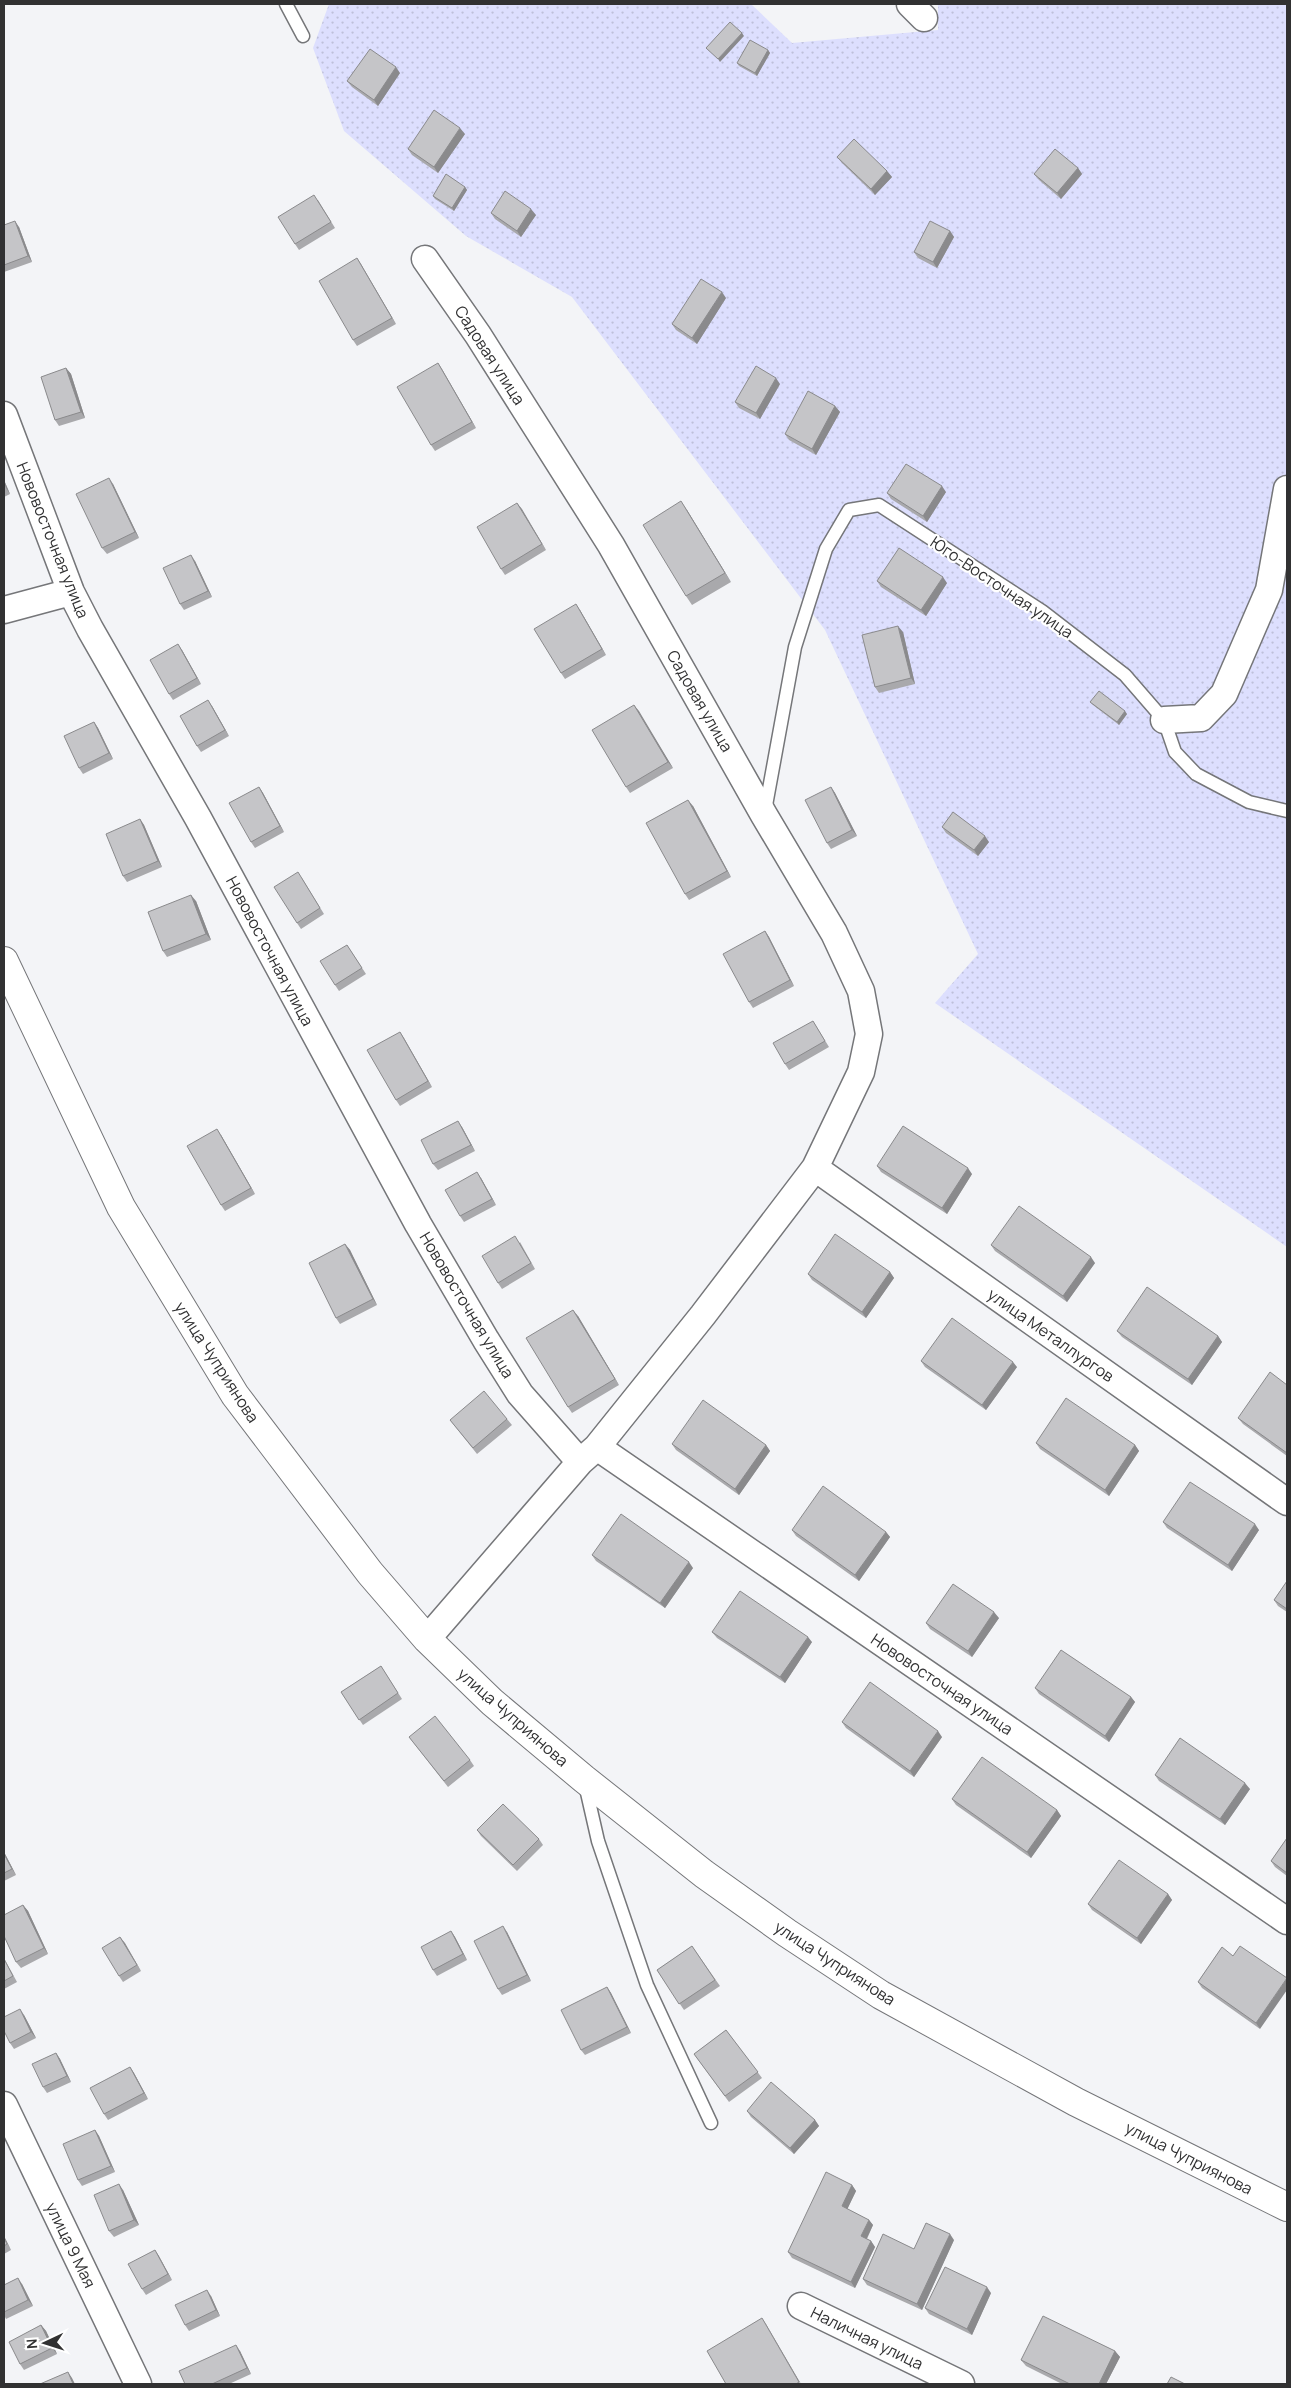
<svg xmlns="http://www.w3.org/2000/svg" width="1291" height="2388" viewBox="0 0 1291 2388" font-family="Manrope,sans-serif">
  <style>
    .garden { fill: url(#garden-dots) }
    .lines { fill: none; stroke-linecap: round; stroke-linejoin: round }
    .service-casing { stroke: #757679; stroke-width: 15 }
    .minor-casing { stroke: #757679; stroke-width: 29 }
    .tertiary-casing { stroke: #757679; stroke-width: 30 }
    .service { stroke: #fff; stroke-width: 12 }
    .minor { stroke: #fff; stroke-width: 26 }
    .tertiary { stroke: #fff; stroke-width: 28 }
    .wall { fill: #a9a9ac }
    .shaded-wall { fill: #8a8a8c }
    .building { fill: #c5c5c8; stroke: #8a8a8c }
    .labels { text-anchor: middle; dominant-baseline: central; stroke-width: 4.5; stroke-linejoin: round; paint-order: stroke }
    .street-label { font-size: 16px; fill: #313132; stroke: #fff }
  </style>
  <defs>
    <pattern id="garden-dots" width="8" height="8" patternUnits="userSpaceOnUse" patternTransform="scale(1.25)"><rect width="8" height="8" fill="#dddffe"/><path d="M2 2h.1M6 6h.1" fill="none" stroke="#bec0da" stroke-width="1.8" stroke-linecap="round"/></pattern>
  </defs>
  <rect width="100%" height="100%" fill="#f3f4f7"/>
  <path class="garden" d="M329,4h422l41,39 146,-13v-26h349v1243l-352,-244 43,-49 -153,-324 -253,-333 -106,-61 -122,-105 -31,-83z"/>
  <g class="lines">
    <defs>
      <path id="service" d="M286,4l17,32
        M765,811l30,-164 31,-98 23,-39 30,-5 163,106 83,64 39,45 11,32 21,22 53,28 38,9
        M585,1784l13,57 49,144 64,138"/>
      <path id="minor" d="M910,4l14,14
        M425,259l53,76 133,210 153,270 70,118 27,58 8,43 -8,38 -46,96 -112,147 -106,132 -17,15 -153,177
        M4,415l67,177 19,37 108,189 220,406 68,116 34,54 60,68
        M4,610l67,-18
        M1164,720l37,-2 23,-24 45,-104 18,-101
        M815,1168l472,334
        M597,1447l690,474
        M4,2105l134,279
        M801,2306l160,78"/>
      <path id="tertiary" d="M4,961l117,246 114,188 135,178 57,66 65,63 92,77 120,95 83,59 94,62 195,107 211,105"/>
    </defs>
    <use href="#service" class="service-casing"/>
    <use href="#minor" class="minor-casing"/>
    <use href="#tertiary" class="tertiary-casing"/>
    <use href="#service" class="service"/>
    <use href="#minor" class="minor"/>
    <use href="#tertiary" class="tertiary"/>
  </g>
  <path class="wall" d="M768,50l2,3 -13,23 -18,-10 -2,-3z
    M400,73l-22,33 -26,-19 -5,-6z
    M465,134l-27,39 -26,-18 -4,-6z
    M837,157l50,14 5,6 -17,18 -33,-32z
    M1078,168l4,6 -21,25 -22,-19 -5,-6z
    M465,187l2,3 -13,21 -19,-12 -2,-3z
    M318,200l17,28 -36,22 -4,-6z
    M491,213l45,2 -15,22 -26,-18z
    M4,225l15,2 13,35 -28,10z
    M950,231l4,6 -17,31 -19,-10 -4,-6z
    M357,258l39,66 -39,22 -4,-6z
    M726,298l-29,46 -21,-14 -4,-6z
    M438,363l38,65 -41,23 -4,-6z
    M66,368l5,6 14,44 -26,8 -4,-6z
    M780,384l-20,35 -21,-11 -4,-6z
    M835,406l5,6 -24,43 -27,-15 -4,-6z
    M4,480l6,14 -6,3z
    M113,484l26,54 -32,16 -5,-6z
    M946,492l-19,30 -36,-23 -4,-6z
    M517,503l29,47 -41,25 -4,-6z
    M687,510l44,72 -39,23 -6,-9z
    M195,561l17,36 -28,13 -4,-6z
    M877,581l70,2 -21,33 -45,-29z
    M580,610l26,45 -41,24 -4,-6z
    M903,632l12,52 -36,9 -4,-6z
    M182,650l19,34 -28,16 -4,-6z
    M1090,702l37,12 -8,11 -26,-20z
    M634,705l39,63 -43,25 -4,-6z
    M212,706l17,30 -28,16 -4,-6z
    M94,722l4,6 15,31 -30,15 -4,-6z
    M259,787l4,6 21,39 -29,16 -4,-6z
    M831,787l4,6 22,43 -26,13 -4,-6z
    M693,806l38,71 -42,23 -4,-6z
    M140,819l4,6 18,42 -35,15 -4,-6z
    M942,827l47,15 -11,14 -32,-23z
    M302,878l22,36 -23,15 -4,-6z
    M196,901l15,39 -44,17 -4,-6z
    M765,931l4,6 25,49 -41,22 -4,-6z
    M347,945l19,29 -27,17 -4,-6z
    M813,1021l16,26 -40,23 -4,-6z
    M400,1032l32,55 -32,19 -4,-6z
    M462,1127l13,24 -37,19 -5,-6z
    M221,1135l34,59 -30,17 -4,-6z
    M877,1166l95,8 -25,40 -66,-42z
    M481,1178l15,27 -32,17 -4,-6z
    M520,1242l15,27 -33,20 -4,-6z
    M345,1244l5,6 27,55 -37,19 -4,-6z
    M991,1245l104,18 -28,39 -72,-51z
    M890,1272l4,6 -28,40 -54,-38 -4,-6z
    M578,1316l41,69 -47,28 -4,-6z
    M1117,1331l101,5 4,6 -30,43 -70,-48z
    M921,1361l96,6 -31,43 -61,-43z
    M1287,1385v71l-44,-32 -5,-6z
    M507,1419l5,6 -35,29 -27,-34z
    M1036,1443l99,2 4,6 -30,45 -69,-47z
    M672,1444l94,1 4,6 -31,44 -63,-45z
    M1163,1522l96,8 -27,41 -65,-43z
    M792,1530l94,2 4,5 -31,44 -63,-45z
    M592,1555l101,13 -28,40 -69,-47z
    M1287,1581v31l-9,-6 -4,-6z
    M999,1618l-27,39 -42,-28 -4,-6z
    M712,1632l100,10 -27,41 -68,-45z
    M381,1666l21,33 -39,26 -22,-33z
    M1035,1688l96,9 4,5 -26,40 -70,-48z
    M842,1722l100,15 -28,40 -68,-49z
    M409,1737l61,23 4,6 -26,21z
    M1155,1775l95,14 -25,36 -66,-44z
    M952,1799l105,11 4,6 -30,42 -75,-53z
    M477,1830l62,9 4,6 -26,26 -36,-35z
    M1287,1838v38l-12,-9 -4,-6z
    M4,1852l12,23 -12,6z
    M1168,1894l4,6 -31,44 -49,-34 -4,-6z
    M23,1905l5,6 20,43 -27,14 -5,-6z
    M451,1931l4,6 12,23 -30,16 -4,-6z
    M507,1932l24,49 -29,14 -4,-6z
    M120,1937l21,34 -18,11 -4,-6z
    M692,1946l28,40 -36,24 -27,-40z
    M1222,1947l38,82 -58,-41 -4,-6z
    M4,1958l13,24 -13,7z
    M607,1987l4,6 20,40 -46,22 -4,-5z
    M24,2015l12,23 -22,11 -4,-6z
    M726,2030l36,48 -33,24 -35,-48z
    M56,2053l4,6 11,23 -24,11 -4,-6z
    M130,2067l4,6 14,26 -40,21 -4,-6z
    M747,2111l68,9 4,6 -25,28 -43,-37z
    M95,2130l4,6 16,36 -33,14 -4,-6z
    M852,2185l4,6 -9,18 22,11 4,5 -6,14 4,2 4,6 -20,41 -63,-30 -4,-6z
    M123,2190l16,35 -25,12 -5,-6z
    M4,2236l7,14 -7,4z
    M954,2240l-32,70 -55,-25 -4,-6 51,-30z
    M155,2250l17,30 -26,15 -4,-6z
    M22,2284l11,22 -27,13 -2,-4v-30z
    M991,2293l-19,42 -43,-21 -4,-6z
    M211,2296l9,20 -31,15 -4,-6z
    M41,2325l5,6 11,23 -33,16 -4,-6z
    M240,2351l11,23 -22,10h-44z
    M1115,2351l5,6 -14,27h-44l-36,-18 -5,-6z"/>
  <path class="shaded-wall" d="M742,33l2,3 -24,26 -2,-3z
    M768,50l2,3 -13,23 -2,-3z
    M396,67l4,6 -22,33 -4,-6z
    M460,128l5,6 -27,39 -4,-6z
    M1078,168l4,6 -21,25 -4,-6z
    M887,171l5,6 -17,18 -4,-6z
    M465,187l2,3 -13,21 -2,-3z
    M531,209l5,6 -15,22 -4,-6z
    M15,221l4,6 13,35 -4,-6z
    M950,231l4,6 -17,31 -4,-6z
    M357,258l4,6 35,60 -4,-6z
    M722,292l4,6 -29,46 -5,-6z
    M438,363l4,6 34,59 -4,-6z
    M66,368l5,6 14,44 -4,-6z
    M776,378l4,6 -20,35 -4,-6z
    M835,406l5,6 -24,43 -4,-6z
    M109,478l4,6 26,54 -4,-6z
    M4,480l6,14 -4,-6 -2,-5z
    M942,486l4,6 -19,30 -4,-6z
    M681,501l6,9 44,72 -6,-9z
    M517,503l5,6 24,41 -4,-6z
    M191,555l4,6 17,36 -4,-6z
    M943,577l4,6 -21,33 -5,-6z
    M576,604l4,6 26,45 -4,-6z
    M898,626l5,6 12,52 -4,-6z
    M178,644l4,6 19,34 -4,-6z
    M208,700l4,6 17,30 -4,-6z
    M634,705l5,6 34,57 -5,-6z
    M1125,711l2,3 -8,11 -2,-3z
    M94,722l4,6 15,31 -4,-6z
    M259,787l4,6 21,39 -4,-6z
    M831,787l4,6 22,43 -5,-6z
    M688,800l5,6 38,71 -4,-6z
    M140,819l4,6 18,42 -4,-6z
    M985,836l4,6 -11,14 -4,-6z
    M191,895l5,6 15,39 -5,-6z
    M765,931l4,6 25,49 -4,-6z
    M400,1032l4,6 28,49 -4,-6z
    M458,1121l4,6 13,24 -4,-6z
    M217,1129l4,6 34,59 -4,-6z
    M968,1168l4,6 -25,40 -5,-6z
    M477,1172l4,6 15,27 -4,-6z
    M345,1244l5,6 27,55 -4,-6z
    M1091,1257l4,6 -28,39 -4,-6z
    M890,1272l4,6 -28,40 -4,-6z
    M573,1310l5,6 41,69 -4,-6z
    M1218,1336l4,6 -30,43 -4,-6z
    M1013,1362l4,5 -31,43 -4,-5z
    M766,1445l4,6 -31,44 -4,-6z
    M1135,1445l4,6 -30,45 -4,-6z
    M1255,1524l4,6 -27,41 -4,-6z
    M886,1532l4,5 -31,44 -4,-6z
    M689,1562l4,6 -28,40 -5,-5z
    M994,1612l5,6 -27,39 -4,-6z
    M808,1637l4,5 -27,41 -5,-6z
    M1131,1697l4,5 -26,40 -4,-6z
    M938,1731l4,6 -28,40 -4,-6z
    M1245,1783l5,6 -25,36 -5,-6z
    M1057,1810l4,6 -30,42 -4,-6z
    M4,1852l12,23 -4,-6 -8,-15z
    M1168,1894l4,6 -31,44 -4,-6z
    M23,1905l5,6 20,43 -4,-6z
    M503,1926l4,6 24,49 -4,-6z
    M451,1931l4,6 12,23 -4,-6z
    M120,1937l5,6 16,28 -4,-6z
    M1287,1978v12l-27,39 -4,-6z
    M607,1987l4,6 20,40 -4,-6z
    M20,2009l4,6 12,23 -5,-6z
    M56,2053l4,6 11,23 -4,-6z
    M130,2067l4,6 14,26 -4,-6z
    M815,2120l4,6 -25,28 -4,-6z
    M95,2130l4,6 16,36 -4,-6z
    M119,2184l4,6 16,35 -5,-5z
    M852,2185l4,6 -10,21 -4,-6z
    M869,2220l4,5 -8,17 -4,-6z
    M950,2234l4,6 -32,70 -5,-6z
    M4,2236l7,14 -7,-12z
    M871,2241l4,6 -20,41 -4,-6z
    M155,2250l4,6 13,24 -4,-6z
    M18,2278l4,6 11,22 -5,-6z
    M987,2287l4,6 -19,42 -5,-6z
    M207,2290l4,6 9,20 -4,-6z
    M762,2318l4,6 35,60 -2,-2z
    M41,2325l5,6 11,23 -5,-6z
    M236,2345l4,6 11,23 -4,-6z
    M1115,2351l5,6 -14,27h-7z
    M68,2372l4,6 3,6h-2z"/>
  <path class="building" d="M730,22l12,11 -24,26 -12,-11z
    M750,40l18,10 -13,23 -18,-10z
    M370,49l26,18 -22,33 -27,-19z
    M434,110l26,18 -26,39 -26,-18z
    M854,139l33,32 -16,18 -34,-32z
    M1055,149l23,19 -21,25 -23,-19z
    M446,174l19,13 -13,21 -19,-12z
    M505,191l26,18 -14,22 -26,-18z
    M314,195l17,27 -36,22 -17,-27z
    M15,221l13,35 -24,9v-40z
    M930,221l20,10 -17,31 -19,-10z
    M357,258l35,60 -39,22 -34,-59z
    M701,279l21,13 -30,46 -20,-14z
    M438,363l34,59 -41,23 -34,-58z
    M756,366l20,12 -20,35 -21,-11z
    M66,368l15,44 -26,8 -14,-43z
    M808,391l27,15 -23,43 -27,-15z
    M906,464l36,22 -19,30 -36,-23z
    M109,478l26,54 -33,16 -26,-54z
    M681,501l44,72 -39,23 -43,-71z
    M517,503l25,41 -41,25 -24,-42z
    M899,548l44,29 -22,33 -44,-29z
    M191,555l17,36 -28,13 -17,-36z
    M576,604l26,45 -41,24 -27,-44z
    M898,626l13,52 -36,9 -13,-52z
    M178,644l19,34 -28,16 -19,-34z
    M1099,691l26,20 -8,11 -27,-20z
    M208,700l17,30 -28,16 -17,-30z
    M634,705l34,57 -42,25 -34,-57z
    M94,722l15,31 -30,15 -15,-32z
    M259,787l21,39 -29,16 -22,-39z
    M831,787l21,43 -25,13 -22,-43z
    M688,800l39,71 -42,23 -39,-71z
    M953,812l32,24 -11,14 -32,-23z
    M140,819l18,42 -35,15 -17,-42z
    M298,872l22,36 -23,15 -23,-36z
    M191,895l15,39 -43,17 -15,-39z
    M765,931l25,49 -41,22 -26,-48z
    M347,945l15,23 -27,17 -15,-24z
    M813,1021l12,20 -40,23 -12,-21z
    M400,1032l28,49 -32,19 -29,-50z
    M458,1121l13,24 -38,19 -12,-24z
    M903,1126l65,42 -26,40 -65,-42z
    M217,1129l34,59 -30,17 -34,-59z
    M477,1172l15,27 -32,17 -15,-26z
    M1019,1206l72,51 -28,39 -72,-51z
    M835,1234l55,38 -28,40 -54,-38z
    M515,1236l16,27 -33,20 -16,-27z
    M345,1244l28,55 -37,19 -27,-55z
    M1147,1287l71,49 -30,43 -71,-48z
    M573,1310l42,69 -47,28 -42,-69z
    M952,1318l61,44 -31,43 -61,-44z
    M1270,1372l17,13v68l-49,-35z
    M484,1391l23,28 -34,29 -23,-28z
    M1066,1398l69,47 -30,45 -69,-47z
    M703,1400l63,45 -31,44 -63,-45z
    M1190,1482l65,42 -27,41 -65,-43z
    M823,1486l63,46 -31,43 -63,-45z
    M621,1514l68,48 -29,41 -68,-48z
    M1287,1581v28l-13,-9z
    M953,1584l41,28 -26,39 -42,-28z
    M740,1591l68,46 -28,40 -68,-45z
    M1061,1650l70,47 -26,39 -70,-48z
    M381,1666l17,27 -39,27 -18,-28z
    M870,1682l68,49 -28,40 -68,-49z
    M435,1716l35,44 -26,21 -35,-44z
    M1180,1738l65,45 -25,36 -65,-44z
    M982,1757l75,53 -30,42 -75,-53z
    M503,1804l36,35 -26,26 -36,-35z
    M1287,1838v35l-16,-12z
    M4,1854l8,15 -8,4z
    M1119,1860l49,34 -31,44 -49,-34z
    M23,1905l21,43 -28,14 -12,-26v-21z
    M503,1926l24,49 -29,14 -24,-48z
    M451,1931l12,23 -30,16 -12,-23z
    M120,1937l17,28 -18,11 -17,-28z
    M692,1946l23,34 -36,24 -22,-34z
    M1240,1946l47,32 -31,45 -58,-41 24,-35 11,9z
    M4,1959l9,17 -9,5z
    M607,1987l20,40 -46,23 -20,-40z
    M20,2009l11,23 -21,11 -6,-12v-14z
    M726,2030l32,42 -33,24 -31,-42z
    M56,2053l11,23 -24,11 -11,-23z
    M130,2067l14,26 -40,21 -14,-26z
    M771,2082l44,38 -25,28 -43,-37z
    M95,2130l16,36 -33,14 -15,-36z
    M826,2172l26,13 -10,21 27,14 -8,16 10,5 -20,41 -63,-30z
    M119,2184l15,36 -25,11 -15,-36z
    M926,2223l24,11 -33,70 -54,-25 20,-45 31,15z
    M4,2238l3,6 -3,2z
    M155,2250l13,24 -26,15 -14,-25z
    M945,2267l42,20 -20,42 -42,-21z
    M18,2278l10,22 -24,12v-27z
    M207,2290l9,20 -31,15 -10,-20z
    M1043,2316l72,35 -16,33h-29l-49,-24z
    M762,2318l37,64 -3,2h-70l-19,-33z
    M41,2325l11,23 -32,16 -11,-22z
    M236,2345l11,23 -35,16h-27l-6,-13z
    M68,2372l5,12h-33z
    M1171,2377l14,7h-18z"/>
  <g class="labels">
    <g class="street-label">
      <text transform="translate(490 355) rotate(57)">Садовая улица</text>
      <text transform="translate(53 540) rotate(68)">Нововосточная улица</text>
      <text transform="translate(1002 587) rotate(34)">Юго-Восточная улица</text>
      <text transform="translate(700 701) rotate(60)">Садовая улица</text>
      <text transform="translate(270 951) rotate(62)">Нововосточная улица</text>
      <text transform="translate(467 1305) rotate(59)">Нововосточная улица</text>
      <text transform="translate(1051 1335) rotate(35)">улица Металлургов</text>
      <text transform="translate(217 1362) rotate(57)">улица Чуприянова</text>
      <text transform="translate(942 1684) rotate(34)">Нововосточная улица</text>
      <text transform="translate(513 1717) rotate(41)">улица Чуприянова</text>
      <text transform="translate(835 1963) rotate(33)">улица Чуприянова</text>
      <text transform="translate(1189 2158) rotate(27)">улица Чуприянова</text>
      <text transform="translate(71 2245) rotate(64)">улица 9 Мая</text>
      <text transform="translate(867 2338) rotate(26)">Наличная улица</text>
    </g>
  </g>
  <rect width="1291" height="2388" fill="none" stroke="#313132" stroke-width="10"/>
  <g transform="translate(45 2343) rotate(266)" stroke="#ffffff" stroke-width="4" paint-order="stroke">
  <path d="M0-4L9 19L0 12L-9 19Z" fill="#313132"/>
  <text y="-8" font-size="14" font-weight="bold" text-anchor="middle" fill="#313132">N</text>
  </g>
</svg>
